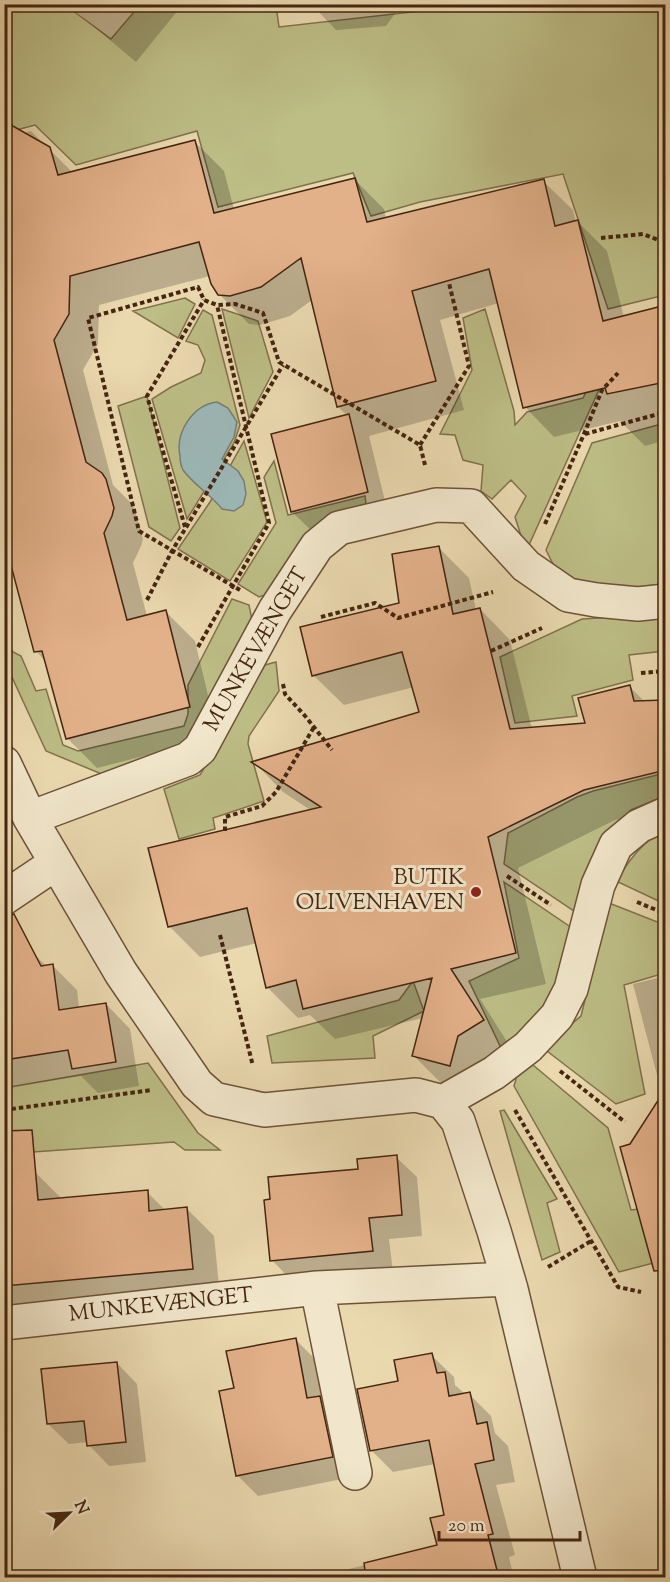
<svg xmlns="http://www.w3.org/2000/svg" width="670" height="1582" viewBox="0 0 670 1582" font-family="'Sorts Mill Goudy',serif">
  <style>
    .green { fill: #bdbd86; stroke: #81714c; stroke-width: 1.5 }
    .water { fill: #9cb7b6; stroke: #797d74; stroke-width: 1.5 }
    .shadow { fill: #0003 }
    .building { fill: #e2b089; stroke: #452511; stroke-width: 1.5 }
    .lines { fill: none; stroke-linecap: round; stroke-linejoin: round }
    .minor-casing { stroke: #6e5238; stroke-width: 36 }
    .path { stroke: #452511; stroke-width: 4; stroke-dasharray: 4.5 3; stroke-linecap: butt }
    .minor { stroke: #f1e6cb; stroke-width: 33 }
    .poi-dot { fill: #8f2418; stroke: #f1e6cb; stroke-width: 2 }
    .labels { text-anchor: middle; dominant-baseline: central; stroke-width: 6; stroke-linejoin: round; paint-order: stroke }
    .street-label { font-size: 22px; fill: #452511; stroke: #f1e6cb }
    .poi-label { font-size: 22px; fill: #452511; stroke: #f1e6cb; text-anchor: end }
  </style>
  <rect width="100%" height="100%" fill="#ead8af"/>
  <filter id="stains"><feTurbulence type="fractalNoise" baseFrequency=".00333" numOctaves="4"/><feColorMatrix values="0 0 0 0 .2 0 0 0 0 .09 0 0 0 0 .02 0 0 0 .5 -.17"/></filter>
  <radialGradient id="worn" r=".72"><stop offset=".6" stop-color="#630" stop-opacity="0"/><stop offset="1" stop-color="#630" stop-opacity=".3"/></radialGradient>
  <path class="green" d="M5,5h60l46,34 29,-34h136l3,22 195,-22h191v290l-57,14 -45,-135 -143,28 -49,14 -18,-43 -135,34 -21,-76 -121,34 -41,-40 -30,8z
    M185,298l10,6 -17,34 -45,-27z
    M222,309l36,12 15,51 -24,46z
    M485,309l29,102 1,14 12,-13 56,-14 6,-12 13,-3 -73,162 -6,-3 -8,-25 11,-21 -15,-16 -19,19 -11,-8 2,-26 -20,-5 -8,-25 -15,-1 32,-64 -9,-52z
    M203,310l9,5 28,110 -6,18 -47,76 -35,-120 19,-12 30,-14 4,-13 -7,-15 -12,-4z
    M147,396l33,132 -9,13 -22,-14 -31,-121z
    M665,423v163l-43,3 -39,-5 -27,-14 -10,-20 46,-107z
    M244,441l23,81 -37,59 -52,-32 32,-47z
    M274,461l14,54 77,-19 1,8 -29,9 -58,77 -20,7 -21,-13 38,-61 -12,-46z
    M232,599l17,6 4,20 -62,116 -87,34 -58,-24 -41,-89 -1,-29 9,19 8,4 15,35 10,-2 17,56 15,6 106,-25 4,-12v-29z
    M665,614v37l-36,4 4,25 -61,16 5,20 -62,7 -15,-66 82,-38z
    M276,662l3,29 -30,45 -1,8 16,57 -51,17 2,11 -36,10 -15,-50 36,-14 65,-110z
    M665,773v23l-34,14 -28,30 -26,73 -73,-49 4,-31 69,-36 16,-6z
    M665,830v74l-49,-23c13,-20 27,-41 49,-51z
    M504,882l74,50 -20,55 -24,34 -32,29 -33,-69 50,-23z
    M609,903l56,22v48l-41,12 21,109 -29,10 -73,-56 38,-32z
    M413,981l11,30 -51,25 2,22 -103,5 -5,-27 132,-36z
    M148,1063l50,70 22,17h-35l-11,-8 -169,12v-66z
    M533,1065l75,63 23,82 34,-4v54l-46,12 -105,-186 4,-14z
    M504,1110l53,89 -10,4 13,49 -18,8 -42,-149z"/>
  <path class="water" d="M217,402l11,6 9,14 -3,15 -12,22 16,12 6,10 2,13 -3,11 -9,6 -12,-2c-12,-15 -28,-24 -39,-39 -2,-4 -3,-9 -3,-14 -5,-24 13,-51 37,-54z"/>
  <path class="shadow" d="M67,4h116l-47,58z
    M311,4h91l-16,22 -50,4z
    M31,131l42,42 121,-32 30,30 10,38 120,-30 30,30 2,10 157,-38 30,29 3,13 2,-1 29,29 17,66 42,-11v134l-21,6 -25,-25 -66,16 -29,-30 -26,-104 -59,17 24,90 -95,26 19,77 -75,19 -21,-20 55,-97 -9,-8 -26,-107 -22,16 -30,9 -11,-1 -30,-30 -9,-18 -111,29 -1,39 -15,26 30,115 19,19 3,6 8,29 -2,7 -8,17 14,53 19,-4 29,29 23,96 -121,31 -29,-29 -22,-77 -10,-11 -32,-513z
    M439,548l30,30 7,32 4,-1 30,31 22,89 54,-5 44,-37 15,15 21,-1v107l-51,12 -97,48 28,116 -66,15 33,52 -69,35 -31,-31 10,-37 -88,21 -25,-24 -12,3 -31,-31 -10,-44 -57,14 -31,-31 143,-115 -29,-19 -29,-30 167,-49 -7,-26 -70,18 -31,-30 88,-71z
    M4,946l27,5 16,16 6,-1 24,24 2,18 27,-4 24,25 9,57 -41,7 -17,-17 -77,12z
    M666,976v133l-33,-125z
    M396,1157l21,20 5,59 -33,3 4,33 -101,9 -20,-21 87,-90z
    M35,1172l27,27 85,-7 19,19 21,-2 27,27 6,59 -216,20v-141z
    M295,1339l21,21 36,117 -94,19 -21,-21 -2,-86z
    M431,1355l23,22 1,8 10,9h4l22,22 4,17 13,13 7,36 -19,3 19,70 -6,2 5,21h-202l127,-31 7,-31 -11,-52 -42,8 -22,-22 29,-68z
    M117,1363l20,21 9,78 -37,4 -20,-21 -1,-3 -19,2 -21,-20z"/>
  <path class="building" d="M4,121l46,26 8,28 137,-35 19,73 141,-35 12,44 177,-43 11,47 23,-6 25,101 63,-16v77l-59,12 -2,-6 -82,20 -34,-139 -77,22 24,90 -99,26 -36,-149 -40,29 -31,9 -12,-1 -7,-11 -12,-42 -129,34 -1,38 -15,26 32,122 16,11 4,6 8,29 -2,8 -8,17 23,87 39,-10 24,97 -124,32 -24,-88 -8,1 -30,-113z
    M349,414l19,78 -77,20 -20,-78z
    M439,546l14,68 27,-6 30,121 75,-6 -7,-25 52,-13 4,16 32,-1v70l-82,20 -96,47 28,116 -65,16 33,51 -26,16 -8,30 -38,-10 20,-78 -129,31 -7,-29 -30,8 -19,-80 -79,19 -20,-79 173,-41 -70,-45 168,-50 -17,-60 -90,24 -12,-49 99,-24 -7,-49z
    M14,914l27,52 12,-2 6,46 47,-7 10,59 -44,7 -4,-19 -64,10v-143z
    M666,1088v182l-12,1 -34,-124 10,-3z
    M32,1130l6,70 110,-10 1,21 38,-4 6,62 -189,17v-155z
    M397,1155l5,60 -33,3 4,33 -103,10 -6,-61 6,-1 -2,-22 90,-8 -1,-10z
    M296,1338l11,60 13,-2 13,61 -97,19 -17,-85 15,-3 -8,-37z
    M432,1353l5,20 8,-1 4,24 21,-4 7,32 10,-2 7,38 -19,4 18,70 -5,1 11,43h-133l-2,-15 73,-18 -7,-27 14,-3 -15,-75 -59,11 -13,-62 41,-8 -4,-21z
    M117,1362l9,80 -39,4 -3,-25 -37,3 -6,-55z"/>
  <g class="lines">
    <defs>
      <path id="minor" d="M4,763l26,55 91,155 76,111 17,15 50,11 152,-15 27,7 15,19 36,110 17,58 69,289
        M30,818l158,-59 12,-10 75,-139 42,-64 22,-18 97,-23 35,1 55,60 42,29 28,5 42,4 28,-3
        M4,898l52,-35
        M443,1102l51,-29 34,-26 29,-31 14,-27 27,-104 18,-40 23,-19 27,-12
        M317,1288l38,185
        M4,1323l313,-35 191,-9"/>
    </defs>
    <use href="#minor" class="minor-casing"/>
    <path class="path" d="M601,238l42,-4 23,9
      M585,434l77,-21 4,-5
      M420,445l49,-79 -20,-83
      M545,524l39,-90 18,-44 16,-17
      M185,527l-38,-131 57,-96
      M240,590l-101,-59 -51,-213 110,-31 6,13 13,5 18,-1 28,9 16,49 141,83 5,20
      M147,600l25,-49 111,-186
      M321,617l54,-14 23,15 95,-26
      M198,647l71,-124 -52,-218
      M491,651l51,-23
      M641,673l25,-2
      M283,684l2,10 21,23 26,33
      M225,831v-14l37,-11 14,-14 38,-65
      M507,876l44,29
      M637,902l29,12
      M220,935l33,131
      M560,1071l65,51
      M4,1110l148,-20
      M515,1110l103,177 23,5
      M548,1267l43,-26"/>
    <use href="#minor" class="minor"/>
  </g>
  <circle class="poi-dot" cx="476" cy="892" r="6"/>
  <g class="labels">
    <g class="street-label">
      <text transform="translate(257 650) rotate(-60)">MUNKEVÆNGET</text>
      <text transform="translate(161 1306) rotate(-6)">MUNKEVÆNGET</text>
    </g>
    <g class="poi-label">
      <text x="464" y="879">BUTIK<tspan x="464" dy="25">OLIVENHAVEN</tspan></text>
    </g>
  </g>
  <rect width="670" height="1582" fill="none" stroke="#ead8af" stroke-width="24"/>
  <rect x="6" y="6" width="658" height="1570" fill="none" stroke="#452511" stroke-width="3"/>
  <rect x="12" y="12" width="646" height="1558" fill="none" stroke="#452511" stroke-width="1.5"/>
  <g transform="translate(69 1513) rotate(66)" stroke="#f1e6cb" stroke-width="4.5" paint-order="stroke">
  <path d="M0-4.5L10 22L0 15L-10 22Z" fill="#452511"/>
  <text y="-9" font-size="16" font-weight="bold" text-anchor="middle" fill="#452511">N</text>
  </g>
  <path d="M439 1531v9h141v-9" fill="none" stroke="#452511" stroke-width="3"/>
  <text x="448" y="1531" font-size="18" fill="#452511" stroke="#f1e6cb" stroke-width="4.5" paint-order="stroke">20 m</text>
  <rect width="100%" height="100%" filter="url(#stains)"/>
  <rect width="100%" height="100%" fill="url(#worn)"/>
</svg>
